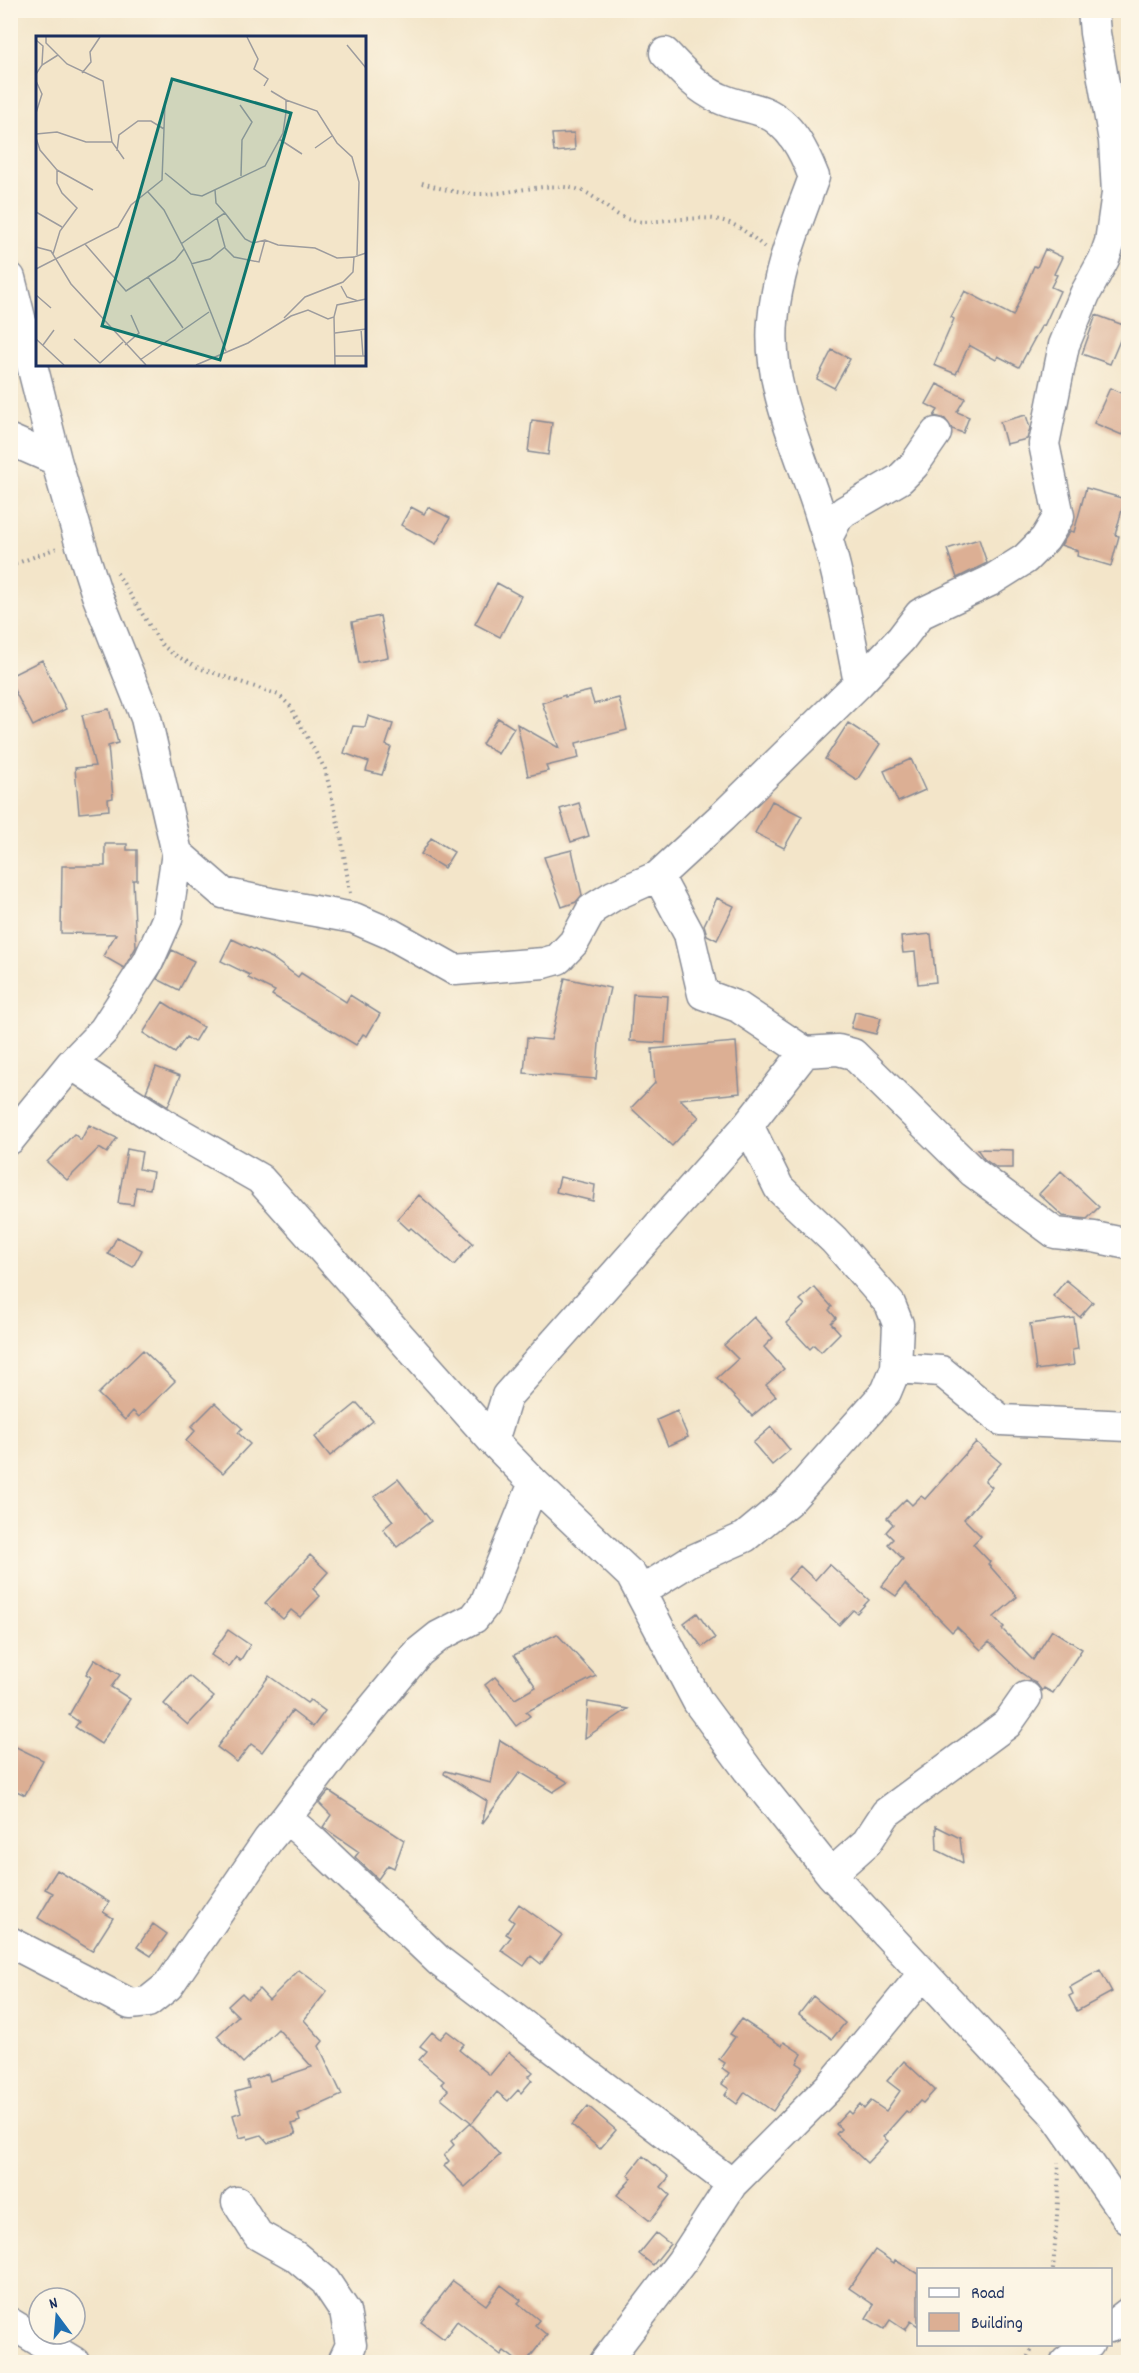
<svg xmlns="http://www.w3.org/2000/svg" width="1139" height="2373" viewBox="0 0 1139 2373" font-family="Dekko,sans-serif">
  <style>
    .building { fill: #dcaf94 }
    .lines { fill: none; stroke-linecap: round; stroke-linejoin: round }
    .minor-casing { stroke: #878a94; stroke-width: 33 }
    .path { stroke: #878a94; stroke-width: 4; stroke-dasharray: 1.5 4.5; stroke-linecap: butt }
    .minor { stroke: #fff; stroke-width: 30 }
    .inset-road { fill: none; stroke: #9d9c9e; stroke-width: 1.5 }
    .view { fill: #0f766e; fill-opacity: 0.15; stroke: #0f766e; stroke-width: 3 }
    .inset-edge { fill: none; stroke: #1b2f5e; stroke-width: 3 }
  </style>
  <rect width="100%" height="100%" fill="#fcf5e5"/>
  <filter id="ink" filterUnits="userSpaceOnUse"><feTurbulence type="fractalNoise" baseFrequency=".0167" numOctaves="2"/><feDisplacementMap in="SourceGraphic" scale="12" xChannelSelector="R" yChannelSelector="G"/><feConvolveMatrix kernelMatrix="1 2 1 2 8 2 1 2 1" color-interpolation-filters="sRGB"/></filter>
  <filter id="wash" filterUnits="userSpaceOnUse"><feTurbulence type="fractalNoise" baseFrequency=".008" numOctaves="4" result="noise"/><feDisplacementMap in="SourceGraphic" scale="24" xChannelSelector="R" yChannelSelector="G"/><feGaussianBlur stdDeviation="1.35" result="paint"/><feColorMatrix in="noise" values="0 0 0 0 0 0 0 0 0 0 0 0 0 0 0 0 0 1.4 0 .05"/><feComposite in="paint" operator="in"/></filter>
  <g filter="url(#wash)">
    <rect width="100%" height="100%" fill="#f3e5c9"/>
    <g id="blocks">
      <path class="building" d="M574,133l1,17 -21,2 -2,-18z
        M1045,249l17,8 -8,17 3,1 -6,12 9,4 -16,35 -2,-1 -23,42 -21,-11 -2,4 -27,-15 -13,29 -22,-9 20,-46 -3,-2 14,-26 48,25 21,-50 3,1z
        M1096,315l30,11 -16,38 -28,-10z
        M832,350l18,9 -16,29 -17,-9z
        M937,384l28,14 -8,14 12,5 -6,16 -11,-4 -7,-10 -11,-3 4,-6 -12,-6z
        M1110,388l18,8v23l-6,16 -28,-12z
        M1026,415l4,13 -3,11 -21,5 -6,-22z
        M532,420l20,3 -4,32 -20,-3z
        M1086,488l39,11 -10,36 4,1 -8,30 -34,-10 1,-5 -17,-6 9,-14 4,1z
        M411,507l13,7 4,-7 22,11 -14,26 -35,-19z
        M979,539l8,24 -30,15 -10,-29z
        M497,583l24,13 -21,41 -25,-13z
        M380,616l8,41 -29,6 -7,-41z
        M42,660l24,49 -33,17 -23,-44v-6z
        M590,691l4,13 25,-6 8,32 -51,13 3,15 -33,8 2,5 -20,5 -11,-52 42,24 -17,-45 23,-8v2z
        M109,709l9,34 -10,3 5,52 -5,1 1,11 -30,3 -4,-45 20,-2 -13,-51z
        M368,716l25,8 -7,21 5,2 -9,28 -16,-4 3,-9 -25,-9 9,-27 12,1z
        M498,718l16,10 -16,26 -16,-10z
        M848,723l32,21 -23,36 -32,-21z
        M911,759l14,31 -27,12 -14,-31z
        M772,801l30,15 -18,32 -29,-15z
        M579,803l10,33 -18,6 -11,-33z
        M431,838l23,14 -10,16 -23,-14z
        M105,844h22v6h10v30h-4l3,67 -12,21 -21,-12 13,-22 -55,-1 1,-67h43z
        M572,850l10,45 -6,7 -14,5 -18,-50z
        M717,898l17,8 -17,34 -10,-5 -3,-10z
        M931,934l5,48 -18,2 -3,-32 -12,1 -2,-16z
        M232,939l40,19 26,19 3,-4 45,29 4,-7 30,19 -13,22 -4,-2 -7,11 -84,-50 3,-4 -27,-13 2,-3 -29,-14z
        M172,950l22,11 -15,29 -22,-11z
        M565,978l45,10 -10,44 -4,47 -72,-6 3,-35 24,2z
        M633,994l35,2 -3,47 -35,-2z
        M163,1002l40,25 -9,15 -8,-5 -11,16 -32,-20z
        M855,1012l26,6 -5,16 -25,-6z
        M736,1042l4,51 -60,6 19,18 -27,29 -41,-38 24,-25 -3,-34z
        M156,1067l24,9 -12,30 -22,-14z
        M89,1125l28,13 -10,15 -8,-5 -32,32 -20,-18 27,-28 7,6z
        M127,1149l15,3 -3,17 14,3 -3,17 -14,-2 -3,18 -15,-2z
        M977,1149l36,1v18h-16l-13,-9z
        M1061,1171l38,36 -12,12 -24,-3 -24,-22z
        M560,1177l35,8 -2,16 -37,-9z
        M419,1195l54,48 -19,22 -43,-37 -2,2 -12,-11z
        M117,1237l25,13 -9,17 -25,-13z
        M1066,1280l27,22 -13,15 -27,-21z
        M814,1287l18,20 -3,3 7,8 -5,5 9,10 -19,19 -7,-7 -4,4 -24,-26 19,-18 -5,-5z
        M754,1317l19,21 -9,9 20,22 -18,16 10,11 -24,20 -35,-38 21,-19 -14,-14z
        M1074,1318l4,31 -6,1 2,15 -38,5 -6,-46z
        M143,1350l32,31 -36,36 -6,-6 -8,9 -27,-26z
        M215,1403l27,25 -4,5 12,11 -27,29 -37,-32 9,-10 -4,-4z
        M357,1403l16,18 -43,35 -15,-19z
        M677,1411l11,26 -20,9 -11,-26z
        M771,1427l19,23 -18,15 -19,-22z
        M976,1442l25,21 -16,18 7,6 -28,32 17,17 -8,8 17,18 -2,2 29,33 -23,20 10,10 -2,2 31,31 19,-30 30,19 -29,44 -9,-5 -2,3 -6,-8 -7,-3 1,-1 -10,-7 -31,-30 -8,8 -24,-23 -5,5 -47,-48 -9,12 -14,-10 21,-27 -15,-15 5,-5 -7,-7 7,-8 -6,-6 19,-19 6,6 9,-9 4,3z
        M398,1479l33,42 -34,26 -14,-18 10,-8 -19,-24z
        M310,1555l18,17 -15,17 7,7 -20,21 -9,-7 -8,9 -18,-16z
        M829,1564l40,36 -12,13 -4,-3 -14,15 -51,-46 12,-13 15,14z
        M697,1613l18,25 -13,9 -18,-24z
        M228,1630l22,15 -10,16 -4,-4 -7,10 -18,-12z
        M557,1634l39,42 -70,36 4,4 -14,10 -31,-41 10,-8 20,22 21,-12 -22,-32z
        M95,1659l25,16 -9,12 19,12 -29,45 -26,-17 4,-5 -10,-7 22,-38 -5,-3z
        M189,1676l25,21 -26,28 -24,-21z
        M269,1676l38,27 3,-3 15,11 -12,16 -21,-16 -30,41 -11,-8 -14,18 -20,-15z
        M588,1702l40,7 -43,29z
        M500,1740l68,42 -15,10 -33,-20 -38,52 5,-23 -43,-27 1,-3 46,12z
        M10,1744l33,16 -18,35 -15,-7z
        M329,1791l75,49 -10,28 -6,-3 -10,14 -23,-22 4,-5 -36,-25 8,-12 -12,-12z
        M936,1826l24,12 3,25 -26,-13z
        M57,1870l52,32 -6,10 10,6 -21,33 -54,-33 15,-25 -8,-4z
        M519,1904l43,31 -21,29 -10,-8 -7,10 -23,-16 10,-13 -5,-3 8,-12 -5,-4z
        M153,1924l14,10 -16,22 -14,-9z
        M299,1970l28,21 -23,29 19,21 -4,5 23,49 -44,20 2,6 -8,3 4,10 -28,9 -7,-8 -13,4 -1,-3 -7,2 -7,-23 8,-3 -6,-20 14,-4 -2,-7 21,-7 2,7 42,-14 -34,-38 -35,34 -26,-27 21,-20 -10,-10 14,-13 6,6 11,-10 10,11z
        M1100,1970l12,22 -35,19 -8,-15 4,-2 -3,-7z
        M813,1996l32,27 -13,16 -33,-25z
        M741,2019l41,27 2,-4 18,12 -5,9 6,4 -30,44 -28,-19 -8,12 -12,-9 4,-6 -7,-5 7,-11 -7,-5 3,-5 -6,-4 16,-22 -5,-3z
        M447,2031l17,13 -5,6 31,25 19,-23 24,20 -5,5 4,3 -11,13 -3,-3 -10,11 -11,-9 -25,31 -31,-25 7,-8 -7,-6 3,-3 -25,-21 8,-9 -7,-5 12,-14 8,7z
        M904,2061l31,29 -12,13 -3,-2 -11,12 -3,-2 -23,26 5,4 -21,22 -31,-29 5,-5 -5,-5 12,-13 3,3 9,-10 4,5 7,-8 15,10 14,-20 -13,-10z
        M588,2106l28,24 -16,19 -28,-24z
        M470,2123l30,32 -35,32 -21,-21 5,-5 -5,-6 10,-10 -3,-4z
        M643,2156l26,21 -8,10 9,8 -20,26 -33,-26 15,-17 -4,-3z
        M656,2233l14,11 -17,21 -14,-11z
        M875,2250l19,13 1,-3 23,14v52l-7,-5 -6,9 -15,-10 -6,9 -18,-11 8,-13 -25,-17z
        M453,2281l33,24 15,-20 20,15 -3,3 21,17 -4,5 12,10 -21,27h-7l-15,-11 -3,4 -44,-34 -13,18 -23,-17z"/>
    </g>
  </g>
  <g filter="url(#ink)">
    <use href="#blocks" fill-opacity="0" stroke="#878a94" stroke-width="1.5"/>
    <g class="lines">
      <defs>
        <path id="minor" d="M665,53c15,16 33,36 54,45 14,7 30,8 45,14 27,12 40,39 50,65 -17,47 -37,93 -41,144 -6,66 28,132 47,193 18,55 28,112 39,169
          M10,278l46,182 23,79 18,56 49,123 31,135 -10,66 -19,43 -44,68 -33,34 -61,75
          M10,440l46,20
          M827,538l11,-21 7,-6 55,-32 14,-14 22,-32
          M177,853l46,40 47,10 84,15 37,16 64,36 89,-7 14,-4 16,-17 18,-33 21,-13 45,-20 64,-59 137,-134 42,-44 19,-25 70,-33 35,-22 20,-20 14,-23 -15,-72 20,-99 21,-51 19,-35 6,-17 7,-49 -3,-52 -19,-108 -2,-23
          M805,1052l33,-2 15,4 120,118 82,61 39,4 34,7
          M71,1064l98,63 91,52 233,262 41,42 97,92 67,127 50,68 83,104 225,242 72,103
          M896,1368l45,3 60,49 127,6
          M493,1441l14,-45 241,-271
          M640,1592l48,-30 57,-25 46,-38 95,-107 10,-24 2,-44 -8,-20 -56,-64 -55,-52 -31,-63 57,-73 -67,-45 -35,-13 -14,-60 -31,-58
          M286,1818l48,-63 85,-103 20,-16 35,-18 11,-14 49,-121
          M831,1874l36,-32 19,-29 121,-89 19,-27
          M10,1942l120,62 18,-2 20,-16 100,-146 18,-22 27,23 126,120 293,223
          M237,2202l21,33 37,21 30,25 20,30 6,34 -8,17
          M10,2323l64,39
          M1110,2327l18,-14
          M605,2362l77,-101 50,-77 102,-102 89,-108
          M1066,2362l23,-18"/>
      </defs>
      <use href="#minor" class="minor-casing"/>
      <path class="path" d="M422,183c20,6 41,12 63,11 29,-1 57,-11 87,-6 26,4 36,29 64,33 10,2 21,0 32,-1 46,-3 60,-6 96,27
        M10,566l47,-18
        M117,573l44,71 12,10 26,14 80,27 11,11 35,63 16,67 9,57
        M1053,2270l6,-83 -1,-25
        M1025,2362l9,-18"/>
      <use href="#minor" class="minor"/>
    </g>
  </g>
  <g transform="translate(36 36)">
    <rect width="330" height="330" fill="#f3e5c9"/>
    <path class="inset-road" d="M10,1v6l21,21 36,17 9,61 12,17M211,1l11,22 -4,10 14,10 -4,7M0,4l7,6 -1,19M311,9l19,23M46,37l9,-11 -1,-10 10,-15M0,38l6,-9 16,-10M0,45l6,13 -6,19M250,64l31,11 20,32 15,14 7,25 -2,73M204,69l12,17 -10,18 -1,36M0,98l21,-2 29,10h26M0,102l4,12 17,20v13l5,10 15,15 -17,23 -7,23M243,103l23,15M279,112l17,-12M81,115l2,-16 19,-14h13l13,8M21,134l36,20M129,137l26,21 11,2 63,-30 18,-33 3,-21v-12l-15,-9M112,156l16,18 27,52 35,89M0,176l26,15M189,177l20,26 8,4 12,-3 13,5 37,3 22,10 17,-1M49,208l41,47 22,-14 35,51M145,208l36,-26M0,211l15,4 20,33 75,81M189,212l9,9 25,5 6,-22M155,228l19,-5 15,-12 -8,-29 8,-5 -9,-10 -1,-13M0,233l82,-42 13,-22 31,-25 3,-77M112,241l27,-17 9,-11M305,250l6,11 11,4M0,259l15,13M298,281l1,48M248,282l21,-21 38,-15 10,-10 1,-15 12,-4M325,293l2,27M299,297l31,-4M0,303l28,26M38,303l26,24M7,309l11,-15M89,309l14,-12 -8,-18M299,320h31M104,324l69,-48M64,327l23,-21M160,329l52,-22 43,-27 17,-6 20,9 6,-2 3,-12 29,-6"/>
    <path class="view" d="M136,43l119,34 -71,247 -118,-34z"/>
    <rect width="330" height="330" class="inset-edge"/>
  </g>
  <rect width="1139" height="2373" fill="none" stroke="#fcf5e5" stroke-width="36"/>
  <rect x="917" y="2268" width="195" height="78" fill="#fcf5e5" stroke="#a2a6af" stroke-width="1.5"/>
  <rect x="929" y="2288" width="30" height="9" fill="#ffffff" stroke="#a2a6af" stroke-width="1.5"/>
  <text x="971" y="2298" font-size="18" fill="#1b2f5e">Road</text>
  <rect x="929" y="2313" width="30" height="18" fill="#dcaf94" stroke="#a2a6af" stroke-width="1.5"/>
  <text x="971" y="2328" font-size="18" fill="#1b2f5e">Building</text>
  <g transform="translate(57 2316) rotate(344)"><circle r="28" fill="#fcf5e5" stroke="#a2a6af" stroke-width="1.5"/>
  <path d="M0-4.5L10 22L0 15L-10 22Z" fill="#1f6fb2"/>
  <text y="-9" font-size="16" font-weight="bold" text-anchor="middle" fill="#1b2f5e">N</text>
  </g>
</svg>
